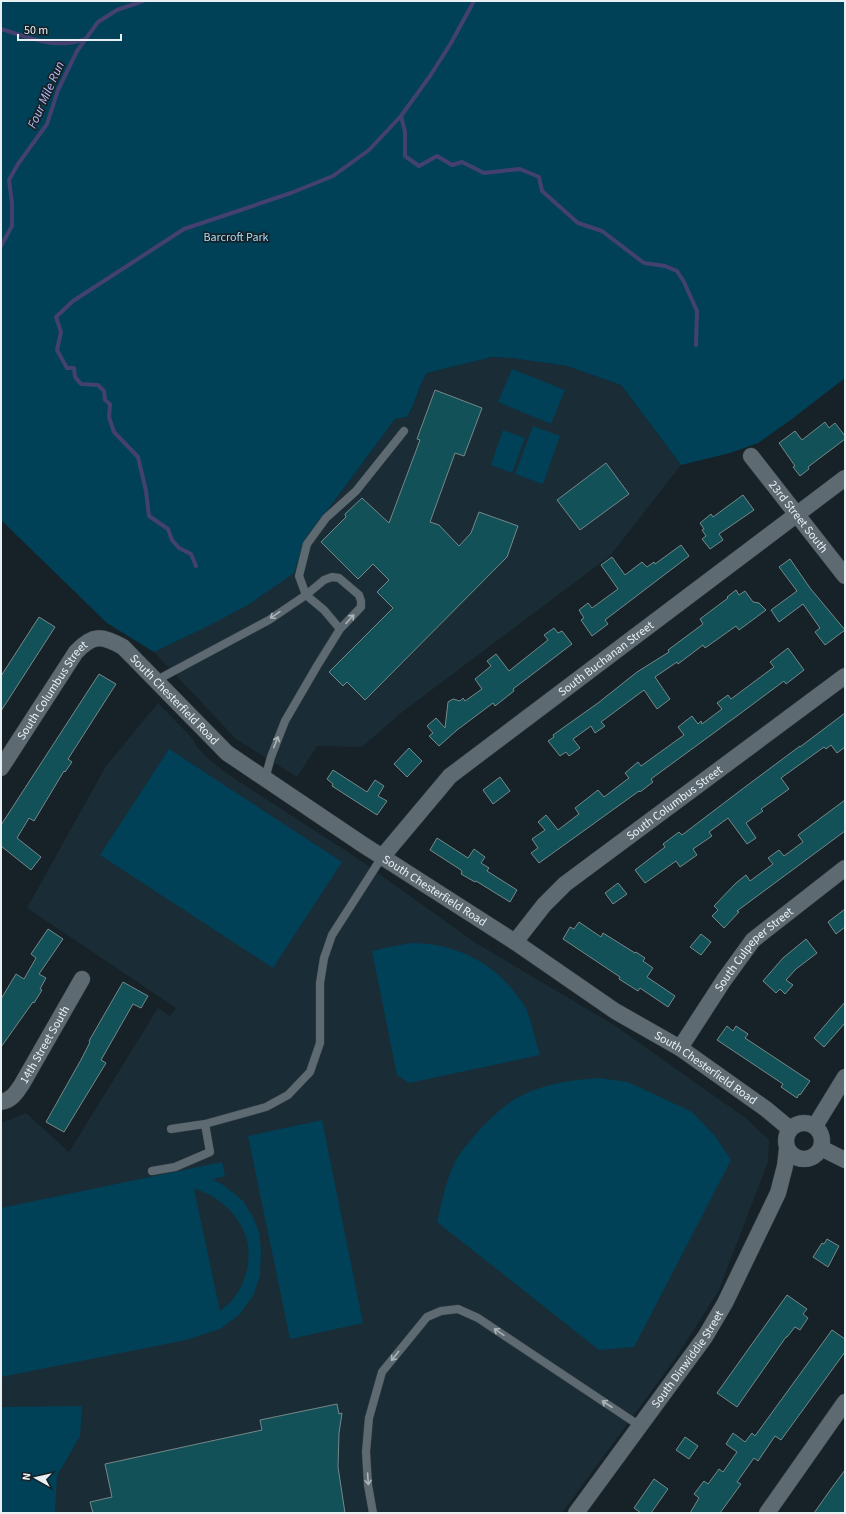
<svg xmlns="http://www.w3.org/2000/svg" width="846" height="1514" viewBox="0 0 846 1514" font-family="'Source Sans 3',sans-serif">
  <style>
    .built { fill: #1a2c35 }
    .green { fill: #014158; fill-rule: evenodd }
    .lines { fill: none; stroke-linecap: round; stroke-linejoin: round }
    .stream { stroke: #444170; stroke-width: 4 }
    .building { fill: #115157; stroke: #778889 }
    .service-casing { stroke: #363d42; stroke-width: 9 }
    .minor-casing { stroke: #363d42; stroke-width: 17 }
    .service { stroke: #5d6a71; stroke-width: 8 }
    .minor { stroke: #5d6a71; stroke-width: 16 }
    .oneway { stroke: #aab4b9 }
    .labels { text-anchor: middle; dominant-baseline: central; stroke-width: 3.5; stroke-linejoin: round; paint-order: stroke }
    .park-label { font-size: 12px; fill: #a8dbf6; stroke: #162227 }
    .street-label { font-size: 12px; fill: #e9f0f4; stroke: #162227 }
    .water-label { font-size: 13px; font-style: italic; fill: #bcbcf9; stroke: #162227 }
  </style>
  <rect width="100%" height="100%" fill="#162227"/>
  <path class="built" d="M492,357l19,1 56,8 54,19 60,80 -71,91 -209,157 -39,34 -45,-1 -20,31 -61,-38 -82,-87 94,-47 56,-63 91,-123 12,-2 5,-8 11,-29 4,-7z
    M158,703l34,35 5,9 15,15 17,13 125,81 122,87 138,82 133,94 22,21 -1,22 -50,130 -43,67 -113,154h-561v-390l25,-10 43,39 89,-144 12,8 6,-8 -149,-100 79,-142z"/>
  <path class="green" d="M1,1h844v377l-53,41 -34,24 -28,10 -49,12 -60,-80 -54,-19 -56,-8 -19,-1 -65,16c-9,14 -11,30 -20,44l-12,2 -91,123 -10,31 -46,32 -40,21 -54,26 -47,-29 -106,-103z
    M512,369l53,21 -14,34 -53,-22z
    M533,426l27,10 -17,48 -28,-10z
    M503,430l22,8 -13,35 -21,-8z
    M169,749l173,113 -69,106 -173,-113z
    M411,943c40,0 80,17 104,50 4,5 8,10 11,15 6,15 9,32 14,47l-131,28 -12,-8 -25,-124 17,-4z
    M599,1078l29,4 64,30 23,24 16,24 -97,187 -35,3 -162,-128c5,-21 9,-44 20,-64 8,-12 17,-22 27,-33 8,-7 16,-16 25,-22 26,-18 59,-23 90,-25z
    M322,1120l41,203 -73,16 -42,-203z
    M222,1162l3,14 -12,3 13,8 17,14 10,16 6,15 2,17 -1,27 -7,20 -13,18 -20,15 -34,11 -185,37v-169zM194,1189c22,5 45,25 52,48 8,26 -3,59 -26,74z
    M82,1406l-2,30 -23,40 -2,37h-54v-102l2,-4z"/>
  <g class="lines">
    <path class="stream" d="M1,29c31,9 53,21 85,10
      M401,116l4,16v24l14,10 18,-10 15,9 10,-3 22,11 36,-4 19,8 3,14 36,32 24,8 42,32 21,3 12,5 7,11 13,29 -1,34
      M1,246l11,-20v-23l-3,-23 9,-16 29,-40 11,-34 19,-39 21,-29 19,-12 26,-9
      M196,566l-5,-12 -12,-6 -7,-8 -4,-11 -19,-13 -3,-25 -8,-34 -24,-25 -5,-15 1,-13 -5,-4 -1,-9 -6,-6 -17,-1 -6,-7 -1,-9h-7l-10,-18 4,-18 -5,-15 17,-16 111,-72 107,-36 42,-17 36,-26 32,-34 29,-40 21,-33 23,-42"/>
  </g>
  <path class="building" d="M435,390l47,18 -18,48 -9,-3 -25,69 9,3 20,21 12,-13 8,-21 39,14 -11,31 -142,143 -18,-18 -4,4 -14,-14 64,-64 -16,-16 12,-12 -16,-16 -15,15 -37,-37 25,-25 -1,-3 17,-16 27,25 31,-83 -3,-1z
    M825,422l4,6 6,-5 10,13v3l-37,28 1,2 -9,7 -7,-9 2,-1 -16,-23 16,-12 7,9z
    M606,463l23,31 -49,36 -23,-30z
    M743,495l11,15 -35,24 4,6 -13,9 -8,-10 4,-3 -4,-6 2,-1 -4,-6 11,-9 2,3z
    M681,545l8,11 -84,64 3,4 -16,12 -11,-16 3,-2 -5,-8 9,-7 4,5 26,-19 -17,-24 11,-8 13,18 17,-13 5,5 7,-5 1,2z
    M790,559l20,29 35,42 -20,15 -10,-13 5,-4 -17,-24 -24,18 -8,-12 26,-19 -18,-24z
    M736,590l3,5 6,-4 8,11 6,1 7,7 -27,20 -3,-4 -31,22 -2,-3 -25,19 -1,-2 -22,15 15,22 -13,10 -13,-19 -43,32 4,4 -10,7 -4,-7 -18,13 7,9 -11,8 -3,-4 -6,4 -12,-15 6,-4 -1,-2 45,-32 39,-31 32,-20 -1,-2 35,-26 -3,-5 28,-21 -1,-1z
    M39,617l16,10 -54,84v-35z
    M554,628l4,5 4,-2 10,13 -59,45 1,2 -19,15 -2,-3 -36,27 -18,16 -10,-10 4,-3 -6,-7 9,-8 9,10 3,-26 5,-3 7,2 3,-3 2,3 17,-12 -7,-10 16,-13 -4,-5 9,-7 13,17 39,-31 -4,-5z
    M788,648l16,22 -18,14 -2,-3 -43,32 -90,66 2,3 -13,10 -1,-1 -100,72 -8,-10 7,-5 -6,-9 13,-9 -7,-8 8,-7 12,15 21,-16 -4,-6 23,-18 6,7 25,-19 -4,-5 13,-11 3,4 43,-31 -6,-8 14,-11 6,8 3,-3 1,3 20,-15 -5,-6 11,-8 3,4 43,-32 -4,-5z
    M99,674l17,10 -48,75 4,3 -7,10 -1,-1 -30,50 -5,-3 -12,20 24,19 -10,13 -30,-24v-21z
    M845,713v34l-8,6 -6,-8 -5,4 -2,-2 -43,31 8,11 -28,20 2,2 -17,12 10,15 -9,6 -19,-26 -19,14 3,4 -19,13 4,6 -17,12 -4,-6 -31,22 -10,-13 30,-23 -2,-3 16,-12 3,3 63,-48 55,-41v1z
    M409,748l13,13 -15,16 -13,-13z
    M333,770l34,22 8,-12 9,6 -6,10 9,5 -10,14 -45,-29 1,-2 -6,-5z
    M500,777l10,14 -17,13 -10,-14z
    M845,800v31l-108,80 2,1 -15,16 -12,-12 6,-6 -4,-4 22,-23 10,-8 4,6 23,-17 -5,-6 11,-8 5,6 19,-14 -5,-7z
    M437,838l31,20 6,-9 11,8 -4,6 8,5 -2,3 30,19 -7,12 -34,-21 -1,1 -14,-8 1,-2 -1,-2 -31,-20z
    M618,883l9,11 -14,10 -8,-11z
    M845,909v18l-9,7 -8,-12z
    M579,922l22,15 2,-4 32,20 1,-1 9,6 -2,3 10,7 -6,9 28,19 -7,11 -28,-19 -2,3 -19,-12 1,-2 -57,-38 7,-12 4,2z
    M48,929l15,10 -24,35 7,4 -6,11 2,1 -8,13 -1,-1 -32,45v-48l15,-25 8,5 12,-21 -5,-4z
    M701,934l10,8 -10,13 -11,-8z
    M806,939l11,14 -21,16 -10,11 7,5 -8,9 -5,-5 -4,4 -13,-12 20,-23z
    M123,982l25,14 -7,12 -8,-4 -32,56 5,3 -42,69 -18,-10 36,-64 8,-16 -1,-1z
    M845,1002v21l-21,24 -10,-9z
    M727,1026l6,5 3,-5 12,8 -3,4 65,43 -10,14 -1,-1 -2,4 -16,-11 2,-3 -66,-44z
    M827,1239l12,7 -11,21 -15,-10 9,-14 2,1z
    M787,1295l20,14 -4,5 5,4 -8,12 -5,-3 -8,10h-1l-49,70 -20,-14z
    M832,1330l13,9v13l-64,88 -6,-4 -17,25 -4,-3 -17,24 4,2 -21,29h-30l9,-15 -5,-4 10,-13 4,3 11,-15 4,3 14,-20 -11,-8 7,-11 12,9 7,-9 3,3z
    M337,1404l2,10 3,-1 -3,20 -1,34 7,46h-252l-3,-11 22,-5 -7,-33 157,-34 -2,-10z
    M685,1437l13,9 -9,13 -13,-9z
    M845,1470v43h-31l17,-24z
    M654,1479l14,10 -17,24h-10l-7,-5z"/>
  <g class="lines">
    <defs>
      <path id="service" d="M340,629l-16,-19 -18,-15 -7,-19 8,-32 19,-26 30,-27 48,-60
        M157,680l112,-60 37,-25 18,-15 8,-3 7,1 20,17 2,6v6l-21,22 -23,37 -32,55 -14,36 -6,22
        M171,1129l34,-5 61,-17 22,-12 22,-23 10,-29v-60l4,-25 8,-23 50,-78
        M152,1171l23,-4 35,-15 -5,-28
        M373,1513l-5,-28 -2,-33 3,-34 13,-46 45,-55 14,-6 17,-2 20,9 162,108"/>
      <g id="minor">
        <path id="s1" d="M751,456l94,120"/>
        <path id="s2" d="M1,768l75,-116c17,-18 26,-17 47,-5l104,106 135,91 153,98 100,69 65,37 86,61 24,20"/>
        <path id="s3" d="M382,857l68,-81 395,-298"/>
        <path id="s4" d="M515,942l29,-37 21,-21 280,-208"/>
        <path id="s5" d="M680,1048l44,-68 29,-40 92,-72"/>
        <path id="s6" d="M1,1102c11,-2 15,-9 21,-18l60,-105"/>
        <circle cx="804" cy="1141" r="18"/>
        <path d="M815,1126l30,-49"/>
        <path d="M821,1148l24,12"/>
        <path id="s7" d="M576,1513l129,-176 20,-34 53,-110 7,-27 2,-17"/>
        <path d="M767,1513l78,-111"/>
      </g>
    </defs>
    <use href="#service" class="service-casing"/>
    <use href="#minor" class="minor-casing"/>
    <use href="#service" class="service"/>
    <use href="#minor" class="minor"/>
  </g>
  <defs><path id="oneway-shaft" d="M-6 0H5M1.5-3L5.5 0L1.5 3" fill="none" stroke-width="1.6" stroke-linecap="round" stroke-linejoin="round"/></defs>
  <g class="oneway">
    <use href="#oneway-shaft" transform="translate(275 615) rotate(146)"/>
    <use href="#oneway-shaft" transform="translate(350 619) rotate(-48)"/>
    <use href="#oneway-shaft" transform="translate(276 742) rotate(-68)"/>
    <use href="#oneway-shaft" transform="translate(499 1332) rotate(-146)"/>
    <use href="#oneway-shaft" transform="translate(395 1356) rotate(128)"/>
    <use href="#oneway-shaft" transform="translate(607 1404) rotate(-147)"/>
    <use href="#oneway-shaft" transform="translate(368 1479) rotate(86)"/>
  </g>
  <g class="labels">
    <g class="park-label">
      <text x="236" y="237">Barcroft Park</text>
    </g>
    <g class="street-label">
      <text stroke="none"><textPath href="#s1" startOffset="77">23rd Street South</textPath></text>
      <text stroke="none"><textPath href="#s3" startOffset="301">South Buchanan Street</textPath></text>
      <text stroke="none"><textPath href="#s2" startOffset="93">South Columbus Street</textPath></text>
      <text stroke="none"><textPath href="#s2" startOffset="265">South Chesterfield Road</textPath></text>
      <text stroke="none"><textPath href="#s4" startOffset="213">South Columbus Street</textPath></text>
      <text stroke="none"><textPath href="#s2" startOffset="589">South Chesterfield Road</textPath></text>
      <text stroke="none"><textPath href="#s5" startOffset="124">South Culpeper Street</textPath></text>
      <text stroke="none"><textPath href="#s6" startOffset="74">14th Street South</textPath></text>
      <text stroke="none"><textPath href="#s2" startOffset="913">South Chesterfield Road</textPath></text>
      <text stroke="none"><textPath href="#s7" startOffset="190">South Dinwiddie Street</textPath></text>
    </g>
    <g class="water-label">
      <text transform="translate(46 95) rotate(-66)">Four Mile Run</text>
    </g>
  </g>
  <rect width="846" height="1514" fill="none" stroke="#e9f0f4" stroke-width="4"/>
  <g transform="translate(36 1478) rotate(278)" stroke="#162227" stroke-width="3" paint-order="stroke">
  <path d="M0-3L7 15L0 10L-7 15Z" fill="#e9f0f4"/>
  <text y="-6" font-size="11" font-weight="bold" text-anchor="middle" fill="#e9f0f4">N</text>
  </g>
  <path d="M18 34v6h103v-6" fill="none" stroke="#e9f0f4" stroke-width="2"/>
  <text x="24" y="34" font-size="12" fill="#e9f0f4" stroke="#162227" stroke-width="3" paint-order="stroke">50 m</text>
</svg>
